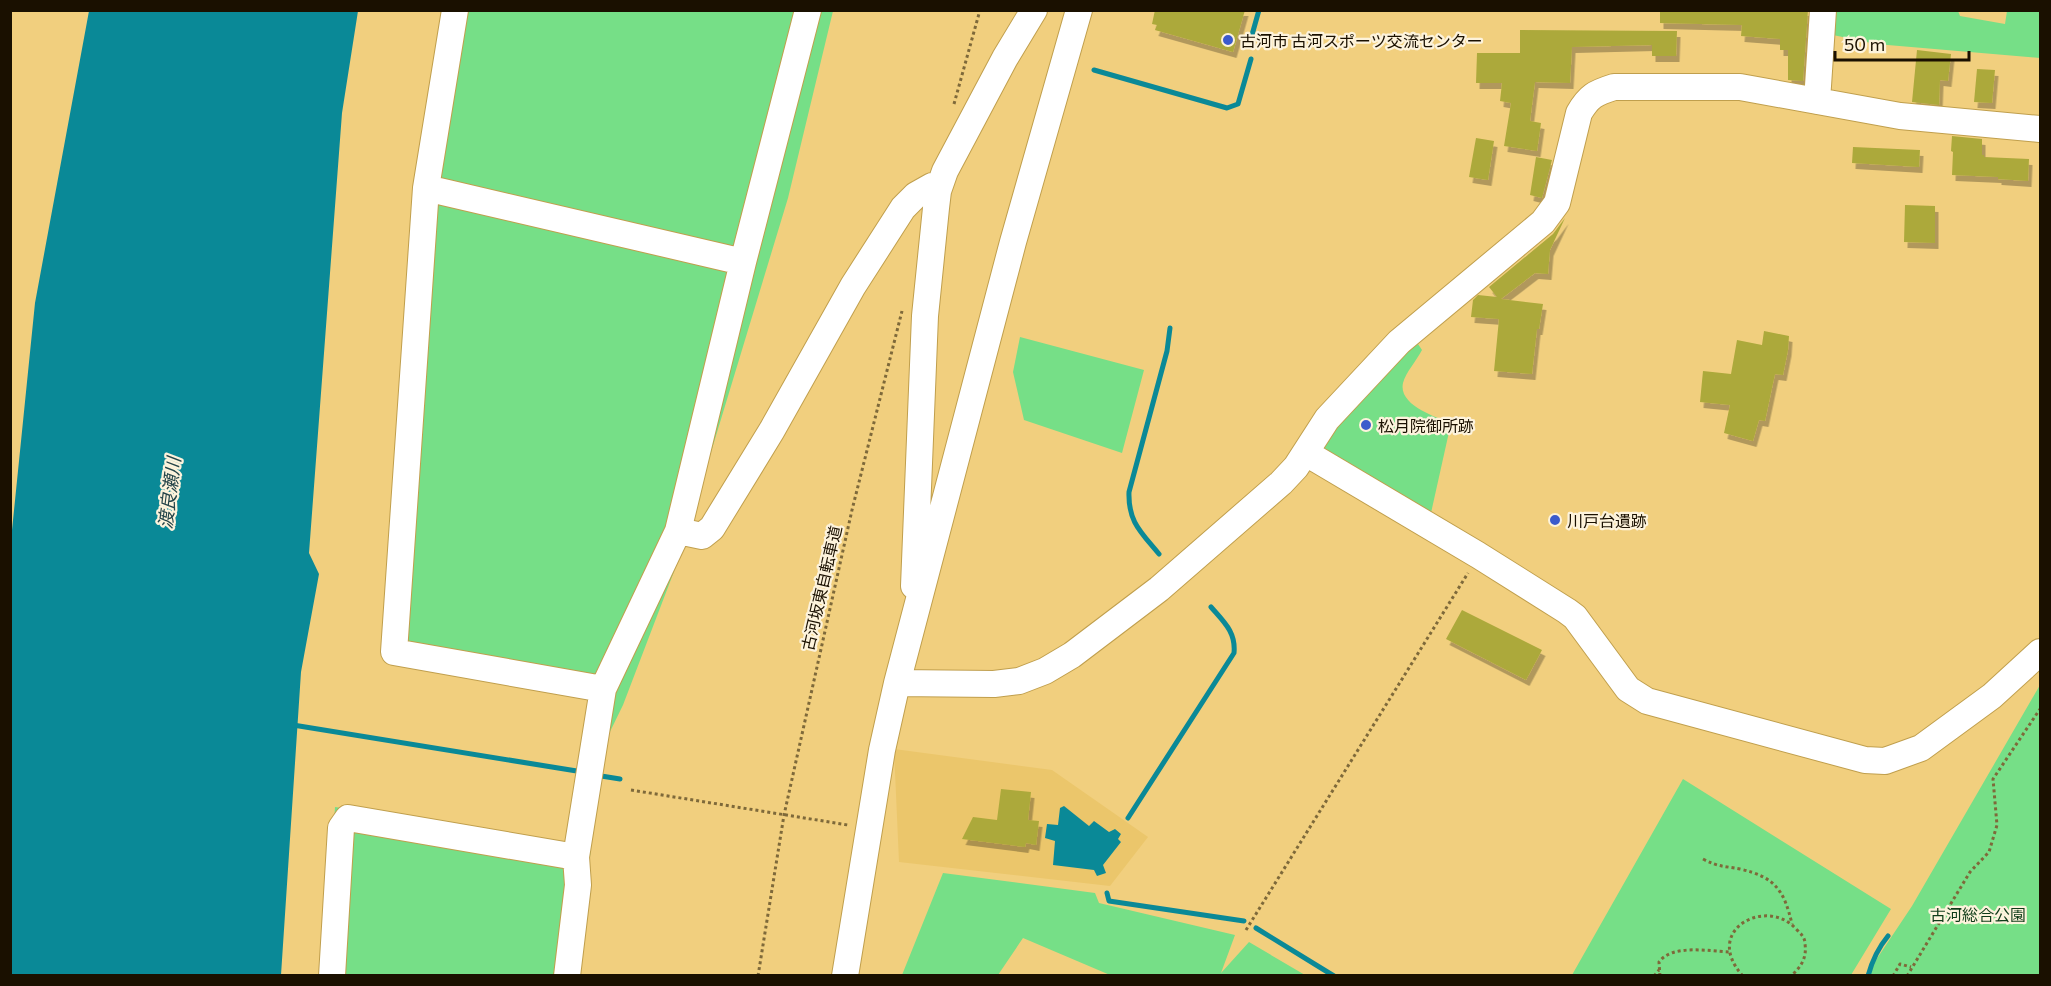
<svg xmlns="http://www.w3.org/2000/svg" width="2051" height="986" viewBox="0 0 2051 986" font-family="Commissioner,'Noto Sans JP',sans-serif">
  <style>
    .built { fill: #ebc66b }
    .green { fill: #76df87 }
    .water { fill: #0a8997 }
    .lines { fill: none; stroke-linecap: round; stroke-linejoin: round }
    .stream { stroke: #0a8997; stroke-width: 5 }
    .building { fill: #aca93b; filter: url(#shadow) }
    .minor-casing { stroke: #c09f4d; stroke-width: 28 }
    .path { stroke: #7e693a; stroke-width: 3; stroke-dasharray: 3 3; stroke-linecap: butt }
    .minor { stroke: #fff; stroke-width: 26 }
    .poi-dot { fill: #3b5bcc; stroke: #fdf3dc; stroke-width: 2 }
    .labels { text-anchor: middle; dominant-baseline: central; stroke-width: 4.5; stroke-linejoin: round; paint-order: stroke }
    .poi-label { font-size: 16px; fill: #1a1000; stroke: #fdf3dc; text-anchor: start }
    .street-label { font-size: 16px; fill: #1a1000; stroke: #fdf3dc }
    .park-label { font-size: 16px; fill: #0e3b18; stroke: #fdf3dc }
    .water-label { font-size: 18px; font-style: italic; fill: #244449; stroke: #fdf3dc }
  </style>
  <defs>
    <filter id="shadow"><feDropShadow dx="3.5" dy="6" stdDeviation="0" flood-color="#0004"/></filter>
  </defs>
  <rect width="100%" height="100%" fill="#f1cf7e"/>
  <path class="built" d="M894,749l158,21 96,67 -38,49 -211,-24z"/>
  <path class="green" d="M443,11h390l-45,187 -110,363 -55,144 -20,41 -27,229 -251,1 10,-169 232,36 28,-141 -7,-8 -204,-37z
    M1834,11h124l2,5 45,8 2,-13h33v47l-164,-14 -43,-9z
    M1020,337l124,33 -22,83 -98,-33 -11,-48z
    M1414,338l8,12c-5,10 -16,22 -19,33 -5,22 33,34 48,40l-20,90 -113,-66z
    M2040,685v290h-174l46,-69z
    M1683,779l208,130 -40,66h-279z
    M943,873l152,20 4,10 136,32 -14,38 28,-31 56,33h-195l-87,-37 -25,37h-96z"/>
  <path class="water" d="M89,11h269l-16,102 -33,440 10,21 -18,98 -20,303h-270v-435l24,-237z
    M1064,806l25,20 5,-5 15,11 6,-3 6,5 -3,5 3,3 -18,23 3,8 -9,3 -3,-6 -41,-5 2,-24 -10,-3 2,-14 11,1 2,-17z"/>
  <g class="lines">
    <path class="stream" d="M1250,42l9,-32
      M1094,70l133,38 11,-4 13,-45
      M1159,554c-18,-22 -31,-32 -30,-62l38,-141 3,-23
      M293,725l290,47
      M595,775l25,4
      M1128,818l106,-165c2,-21 -10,-31 -23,-46
      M1107,893l2,8 135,20
      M1256,928l78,48
      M1868,976c4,-15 10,-28 20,-40"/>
  </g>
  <path class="building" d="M1155,10h90l-12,42 -78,-22 2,-5 -5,-1z
    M1660,10h148l-5,71 -15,-1v-30h-8v-11l-39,-3 1,-11 -82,-2z
    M1520,30l157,1 -1,25h-24v-11l-80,2 -2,36 -35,-1 -5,39 11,2 -4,28 -33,-5 7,-43 -11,-2 2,-18h-26l1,-30h43z
    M1917,50l34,4 -3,27 -8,-1 -1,25 -27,-3z
    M1977,69l18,1 -3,33 -18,-1z
    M1952,136l30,3v16h2v2l45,2 -1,22 -30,-2v-2l-46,-2 1,-23 -2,-1z
    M1476,138l18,3 -6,39 -19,-3z
    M1853,147l67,3 -1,17 -67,-4z
    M1536,157l16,3 -10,38 -12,-3z
    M1905,205l30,1v37l-31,-1z
    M1565,218l-15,32 -2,24 -13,-1 -34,26 42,5 -4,25h-2l-5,45 -38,-3 5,-52 -28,-2 2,-17 5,-5 19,2 -8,-10 64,-53z
    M1764,331l25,5 -1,14 -5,25 -8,-1 -10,47 -6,-1 -6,21 -29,-8 6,-28 -30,-3 3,-31 28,3 6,-34 25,5z
    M1462,610l80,40 -16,30 -80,-41z
    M1001,789l30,3 -3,28 11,1 -3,24 -10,-2 -1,4 -63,-8 11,-22 24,3z"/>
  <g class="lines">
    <defs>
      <path id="minor" d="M455,10l-29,178 -32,464 209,37
        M1817,101l6,-91
        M426,188l317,74
        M1306,453l172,102 89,56 8,6 53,72 19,12 218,59 20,1 36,-13 71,-52 48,-44
        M678,531l24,5 10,-8 60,-98 81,-144 50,-78 13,-13 16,-9 6,5
        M914,586l11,-270 11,-108 2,-17 7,-20 60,-113 29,-48
        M897,683l97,1 25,-3 26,-10 27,-16 87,-66 122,-106 15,-16 31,-48 72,-77 144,-120 14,-19 22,-90c10,-17 16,-20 35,-26h126l160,29 140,13
        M332,976l9,-148 7,-10 228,39
        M567,976l11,-91 -2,-28 27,-168 75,-158 65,-269 65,-252
        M845,976l37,-226 15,-67 116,-441 66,-232"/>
    </defs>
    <use href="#minor" class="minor-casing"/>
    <path class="path" d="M954,104l26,-94
      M631,790l217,35
      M1703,859c15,8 21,7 37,10 35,8 44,21 52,55
      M1246,930l222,-357
      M758,976l26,-161 68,-305 50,-199
      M1654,976l5,-6
      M1660,976l-1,-14c13,-18 50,-11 70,-10
      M1743,976c-42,-46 24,-80 53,-47 5,5 9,8 9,15 2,14 -4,23 -14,32
      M1893,976l7,-12 11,3
      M1907,976l63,-104 19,-20 8,-27 -4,-46 47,-70"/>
    <use href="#minor" class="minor"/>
  </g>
  <g class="poi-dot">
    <circle cx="1228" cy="40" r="6"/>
    <circle cx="1366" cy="425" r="6"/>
    <circle cx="1555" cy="520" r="6"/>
  </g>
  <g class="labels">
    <g class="poi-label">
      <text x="1240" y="40">古河市 古河スポーツ交流センター</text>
      <text x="1378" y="425">松月院御所跡</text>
      <text x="1567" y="520">川戸台遺跡</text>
    </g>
    <g class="street-label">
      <text transform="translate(821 588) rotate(-77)">古河坂東自転車道</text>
    </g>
    <g class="park-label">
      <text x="1978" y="914">古河総合公園</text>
    </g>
    <g class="water-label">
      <text transform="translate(169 493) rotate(-83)">渡良瀬川</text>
    </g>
  </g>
  <rect width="2051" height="986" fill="none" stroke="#1a1000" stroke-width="24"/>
  <path d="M1835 51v9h134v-9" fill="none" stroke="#1a1000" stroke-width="3"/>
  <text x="1844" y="51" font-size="18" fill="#1a1000" stroke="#fdf3dc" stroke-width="4.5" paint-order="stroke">50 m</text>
</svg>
